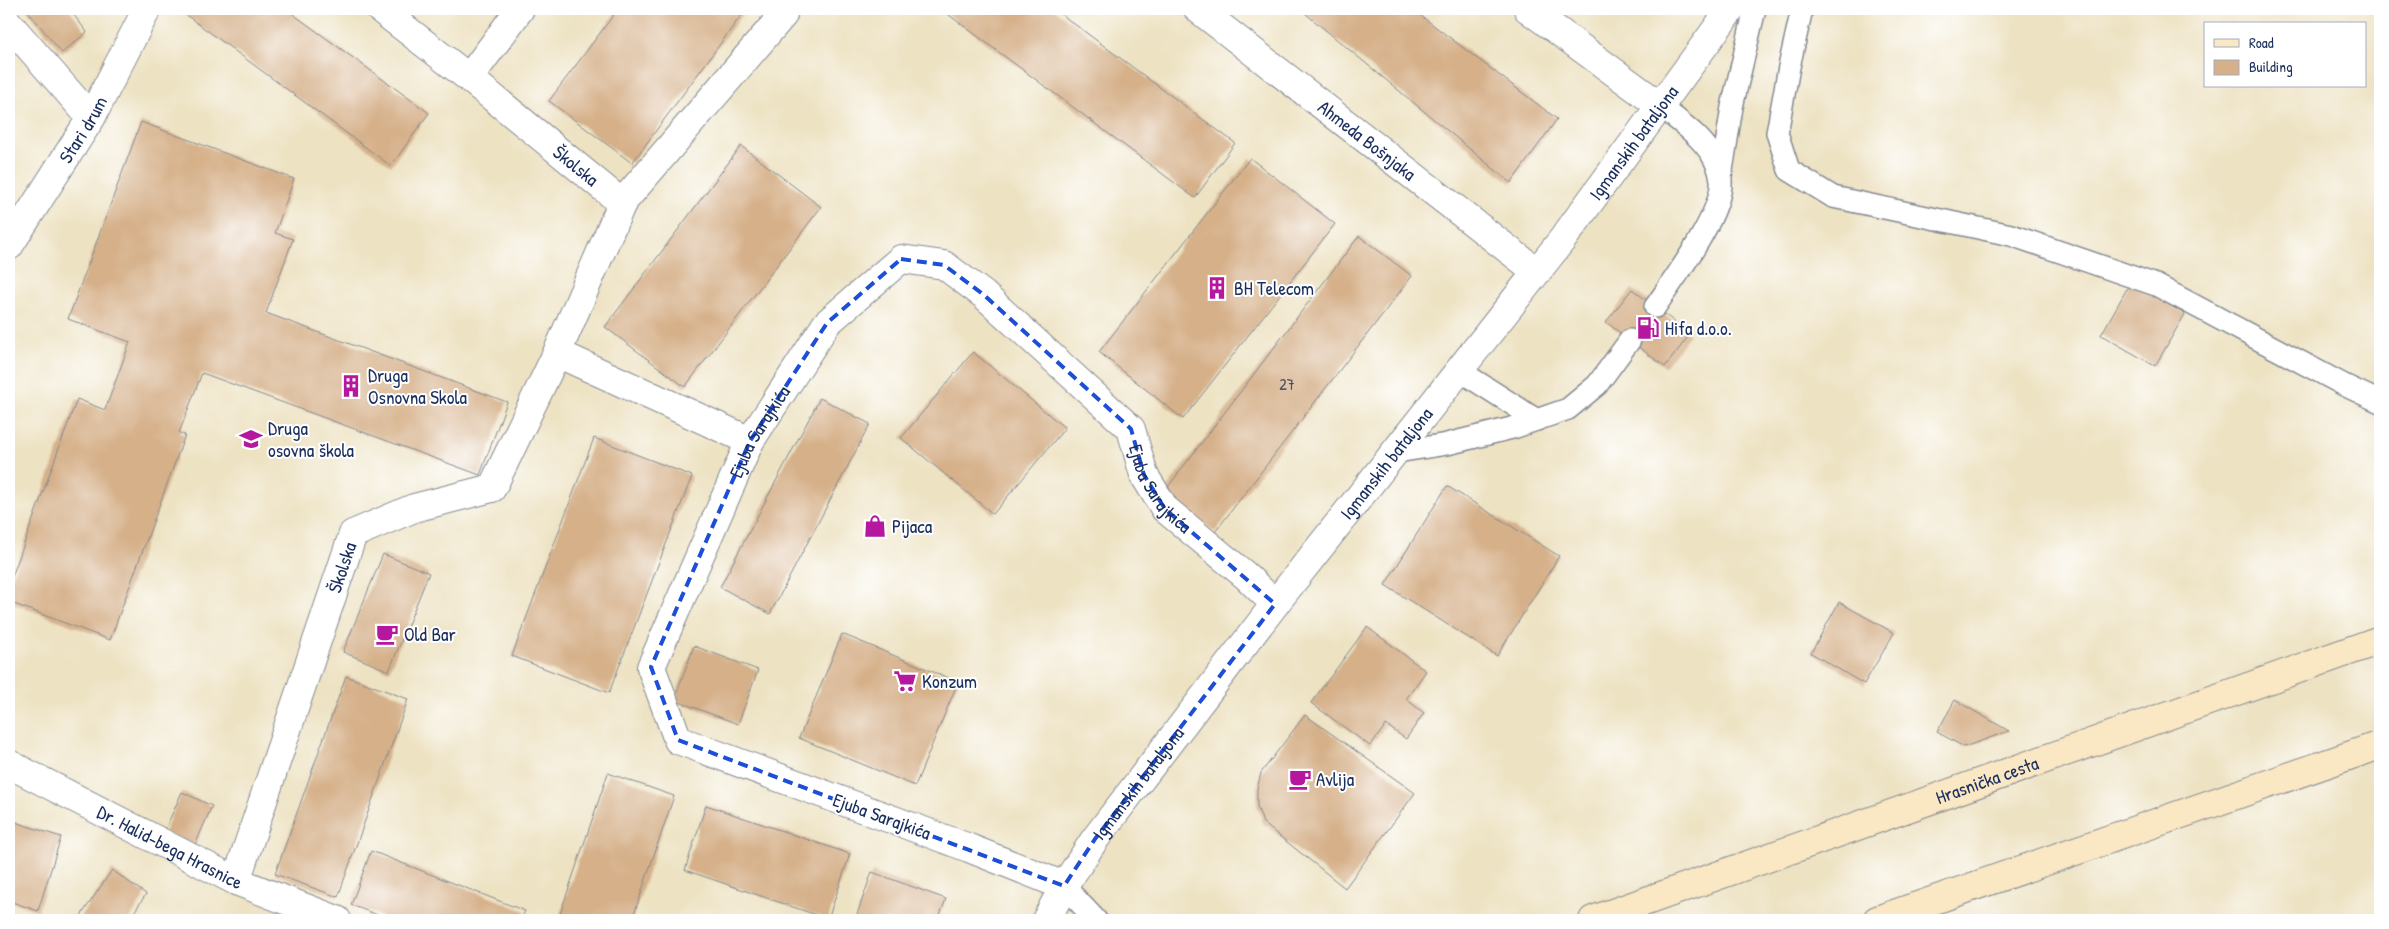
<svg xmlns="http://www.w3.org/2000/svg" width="2389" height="929" viewBox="0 0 2389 929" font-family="'Patrick Hand',sans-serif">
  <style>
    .building { fill: #d5b089 }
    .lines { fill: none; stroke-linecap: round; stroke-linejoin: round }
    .service-casing { stroke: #848890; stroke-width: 24 }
    .minor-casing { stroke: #848890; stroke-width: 30 }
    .secondary-casing { stroke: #848890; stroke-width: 30 }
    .service { stroke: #fff; stroke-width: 21 }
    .minor { stroke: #fff; stroke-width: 28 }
    .secondary { stroke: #fae7c3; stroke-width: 28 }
    .marked { fill: none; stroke: #1d4ed8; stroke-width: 4; stroke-dasharray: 10 6; stroke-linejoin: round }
    .labels { text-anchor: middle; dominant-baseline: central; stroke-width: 4; stroke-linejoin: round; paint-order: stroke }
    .number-label { font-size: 16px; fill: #4a4f69 }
    .street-label { font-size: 19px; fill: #1b2f5e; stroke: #fff }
    .poi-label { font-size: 19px; fill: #1b2f5e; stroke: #fff; text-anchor: start }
  </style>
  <rect width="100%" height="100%" fill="#fff"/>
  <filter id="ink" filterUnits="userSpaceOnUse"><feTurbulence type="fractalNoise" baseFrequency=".02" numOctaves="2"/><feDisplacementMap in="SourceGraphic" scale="10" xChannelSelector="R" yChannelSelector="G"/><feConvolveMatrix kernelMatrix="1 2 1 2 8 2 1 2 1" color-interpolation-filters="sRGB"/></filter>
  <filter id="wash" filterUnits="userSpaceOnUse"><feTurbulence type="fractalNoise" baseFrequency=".0096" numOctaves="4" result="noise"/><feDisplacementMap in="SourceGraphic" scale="20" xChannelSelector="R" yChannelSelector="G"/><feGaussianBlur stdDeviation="1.12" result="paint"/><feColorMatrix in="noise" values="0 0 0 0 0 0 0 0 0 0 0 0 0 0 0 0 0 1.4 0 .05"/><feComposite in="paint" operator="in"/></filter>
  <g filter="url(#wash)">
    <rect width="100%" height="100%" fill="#ede2c2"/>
    <g id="blocks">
      <path class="building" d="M26,9h43l18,23 -25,21z
        M178,9h108l143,104 -38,53z
        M618,9h128l-114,154 -83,-62z
        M941,9h113l181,134 -40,55z
        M1300,9h112l145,110 -46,64z
        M141,122l153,57 -19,54 18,6 -27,74 241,89 -27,73 -278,-102 -23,60 6,2 -75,205 -101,-38v-17l68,-186 28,11 25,-68 -62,-23z
        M741,146l80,61 -136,180 -80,-60z
        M1250,158l85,66 -152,195 -84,-67z
        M1359,236l53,40 -197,256 -51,-40z
        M2130,283l55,31 -30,52 -54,-31z
        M1632,289l58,45 -25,33 -59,-45z
        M973,352l92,76 -72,86 -92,-76z
        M820,398l50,26 -100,190 -50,-27z
        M594,438l98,38 -83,217 -97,-37z
        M1447,486l112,70 -62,100 -112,-71z
        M383,554l46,19 -40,98 -46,-19z
        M1839,602l55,31 -30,51 -53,-31z
        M1367,627l59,44 -20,28 18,14 -18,26 -20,-14 -16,21 -59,-43z
        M842,634l116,48 -43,104 -116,-48z
        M694,646l64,24 -20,54 -64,-24z
        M346,676l62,23 -70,198 -63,-23z
        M1955,700l54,31 -45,16 -27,-15z
        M1305,715l110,78 -70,95 -82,-65 -6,-17v-17l4,-16z
        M608,773l66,23 -42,124h-74z
        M182,792l30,14 -17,39 -31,-13z
        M706,805l144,49 -22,65 -143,-49z
        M9,820l52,17 -23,74 -29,-10z
        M371,851l154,60 -4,9h-130l-40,-15z
        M112,870l34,24 -17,26h-51z
        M872,872l74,27 -8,21h-83z"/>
    </g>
  </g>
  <g filter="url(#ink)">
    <use href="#blocks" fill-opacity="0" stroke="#848890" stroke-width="1"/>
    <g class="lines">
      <defs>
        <path id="service" d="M1802,9l-13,58 -12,66 12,37 44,27 178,38 145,50 188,100 36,17
          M1721,177l11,-70 23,-98
          M1655,307c19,-28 69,-95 66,-127 -1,-9 -5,-18 -9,-25 -13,-21 -34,-34 -53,-50
          M1460,371l77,49
          M1397,452l50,-8 69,-17 52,-18 29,-24 33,-45
          M1064,886l32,34"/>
        <g id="minor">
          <path d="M380,9l89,69"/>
          <path id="s1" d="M520,9l-51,69 153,125 -65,150 193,88"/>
          <path id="s2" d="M1198,9l338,262"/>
          <path d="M1528,9l131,96"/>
          <path d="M9,24l82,94"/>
          <path d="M622,203l161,-188"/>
          <path id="s3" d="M9,246l82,-128 56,-109"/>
          <path id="s4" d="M9,764l227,117 101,39"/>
          <path id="s5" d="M236,881l117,-347 61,-26 78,-20 65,-135"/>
          <path id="s6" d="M1064,886l-95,-38 -291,-108 -27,-73 99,-226 77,-118 74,-64 43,6 40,30 147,134 13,46 21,34 81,67 29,28"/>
          <path id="s7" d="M1046,920l18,-34 31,-47 180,-235 287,-364 169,-231"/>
        </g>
        <g id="secondary">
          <path id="s8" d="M1593,920l787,-280"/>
          <path d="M1877,920l503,-175"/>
        </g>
      </defs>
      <use href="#service" class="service-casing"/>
      <use href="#minor" class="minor-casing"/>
      <use href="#secondary" class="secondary-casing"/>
      <use href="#service" class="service"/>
      <use href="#minor" class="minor"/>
      <use href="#secondary" class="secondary"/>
    </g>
  </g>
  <path class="marked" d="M901,259l43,6 40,30 147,134 13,46 21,34 110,95 -180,235 -31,47 -386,-146 -27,-73 99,-226 77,-118z"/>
  <defs>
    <symbol id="building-bare" viewBox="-9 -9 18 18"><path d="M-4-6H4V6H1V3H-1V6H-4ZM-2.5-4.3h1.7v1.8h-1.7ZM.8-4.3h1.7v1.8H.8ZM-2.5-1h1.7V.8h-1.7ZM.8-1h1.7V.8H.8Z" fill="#b5179e" stroke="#fff" stroke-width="2.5" paint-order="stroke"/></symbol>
    <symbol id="fuel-bare" viewBox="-9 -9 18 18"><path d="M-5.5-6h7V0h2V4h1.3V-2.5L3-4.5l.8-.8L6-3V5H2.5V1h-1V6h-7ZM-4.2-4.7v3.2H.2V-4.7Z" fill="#b5179e" stroke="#fff" stroke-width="2.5" paint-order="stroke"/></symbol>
    <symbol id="school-bare" viewBox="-9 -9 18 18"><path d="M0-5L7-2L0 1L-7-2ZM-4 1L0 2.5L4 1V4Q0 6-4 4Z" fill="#b5179e" stroke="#fff" stroke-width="2.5" paint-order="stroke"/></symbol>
    <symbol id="shop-bare" viewBox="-9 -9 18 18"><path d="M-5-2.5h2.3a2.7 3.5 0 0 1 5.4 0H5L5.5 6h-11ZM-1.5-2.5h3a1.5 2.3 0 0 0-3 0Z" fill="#b5179e" stroke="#fff" stroke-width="2.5" paint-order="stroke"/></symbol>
    <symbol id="cafe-bare" viewBox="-9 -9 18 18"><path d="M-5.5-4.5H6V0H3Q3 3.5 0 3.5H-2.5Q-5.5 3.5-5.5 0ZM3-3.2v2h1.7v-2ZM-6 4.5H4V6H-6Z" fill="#b5179e" stroke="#fff" stroke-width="2.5" paint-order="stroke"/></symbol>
    <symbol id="supermarket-bare" viewBox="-9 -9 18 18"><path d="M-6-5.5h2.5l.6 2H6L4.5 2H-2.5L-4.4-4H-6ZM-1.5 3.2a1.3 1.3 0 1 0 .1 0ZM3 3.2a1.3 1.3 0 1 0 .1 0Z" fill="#b5179e" stroke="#fff" stroke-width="2.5" paint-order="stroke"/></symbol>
  </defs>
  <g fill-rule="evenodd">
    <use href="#building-bare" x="1201" y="272" width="32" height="32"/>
    <use href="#fuel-bare" x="1632" y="312" width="32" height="32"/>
    <use href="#building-bare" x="335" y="370" width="32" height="32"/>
    <use href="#school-bare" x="235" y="423" width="32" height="32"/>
    <use href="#shop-bare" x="859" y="510" width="32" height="32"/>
    <use href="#cafe-bare" x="371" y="618" width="32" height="32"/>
    <use href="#supermarket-bare" x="889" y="665" width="32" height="32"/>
    <use href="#cafe-bare" x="1284" y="763" width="32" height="32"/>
  </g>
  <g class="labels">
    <g class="number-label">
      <text x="1287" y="384">27</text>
    </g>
    <g class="street-label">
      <text stroke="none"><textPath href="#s3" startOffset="138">Stari drum</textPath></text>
      <text stroke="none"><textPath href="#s2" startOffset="214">Ahmeda Bošnjaka</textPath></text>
      <text stroke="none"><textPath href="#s7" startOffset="975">Igmanskih bataljona</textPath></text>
      <text stroke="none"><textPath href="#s1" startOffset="224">Školska</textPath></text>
      <text stroke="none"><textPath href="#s6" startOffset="750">Ejuba Sarajkića</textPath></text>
      <text stroke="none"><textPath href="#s7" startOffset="570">Igmanskih bataljona</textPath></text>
      <text stroke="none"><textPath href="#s6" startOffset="1336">Ejuba Sarajkića</textPath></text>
      <text stroke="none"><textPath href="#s5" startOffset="331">Školska</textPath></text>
      <text stroke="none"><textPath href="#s8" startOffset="418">Hrasnička cesta</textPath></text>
      <text stroke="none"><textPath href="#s7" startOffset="165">Igmanskih bataljona</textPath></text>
      <text transform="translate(882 816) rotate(20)">Ejuba Sarajkića</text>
      <text stroke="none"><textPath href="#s4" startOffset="181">Dr. Halid-bega Hrasnice</textPath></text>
    </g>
    <g class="poi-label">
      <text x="1234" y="288">BH Telecom</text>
      <text x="1665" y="328">Hifa d.o.o.</text>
      <text x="368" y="375">Druga<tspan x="368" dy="22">Osnovna Skola</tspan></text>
      <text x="268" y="428">Druga<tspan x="268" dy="22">osovna škola</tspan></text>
      <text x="892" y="526">Pijaca</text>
      <text x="404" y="634">Old Bar</text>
      <text x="922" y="681">Konzum</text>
      <text x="1316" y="779">Avlija</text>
    </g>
  </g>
  <rect width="2389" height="929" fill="none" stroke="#fff" stroke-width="30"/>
  <rect x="2204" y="22" width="162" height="65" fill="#ffffff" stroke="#a4acbf"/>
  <rect x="2214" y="39" width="25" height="8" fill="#fae7c3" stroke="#a4acbf"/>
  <text x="2249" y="48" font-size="15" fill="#1b2f5e">Road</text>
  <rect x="2214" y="60" width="25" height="15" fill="#d5b089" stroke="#a4acbf"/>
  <text x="2249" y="72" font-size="15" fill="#1b2f5e">Building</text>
</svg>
